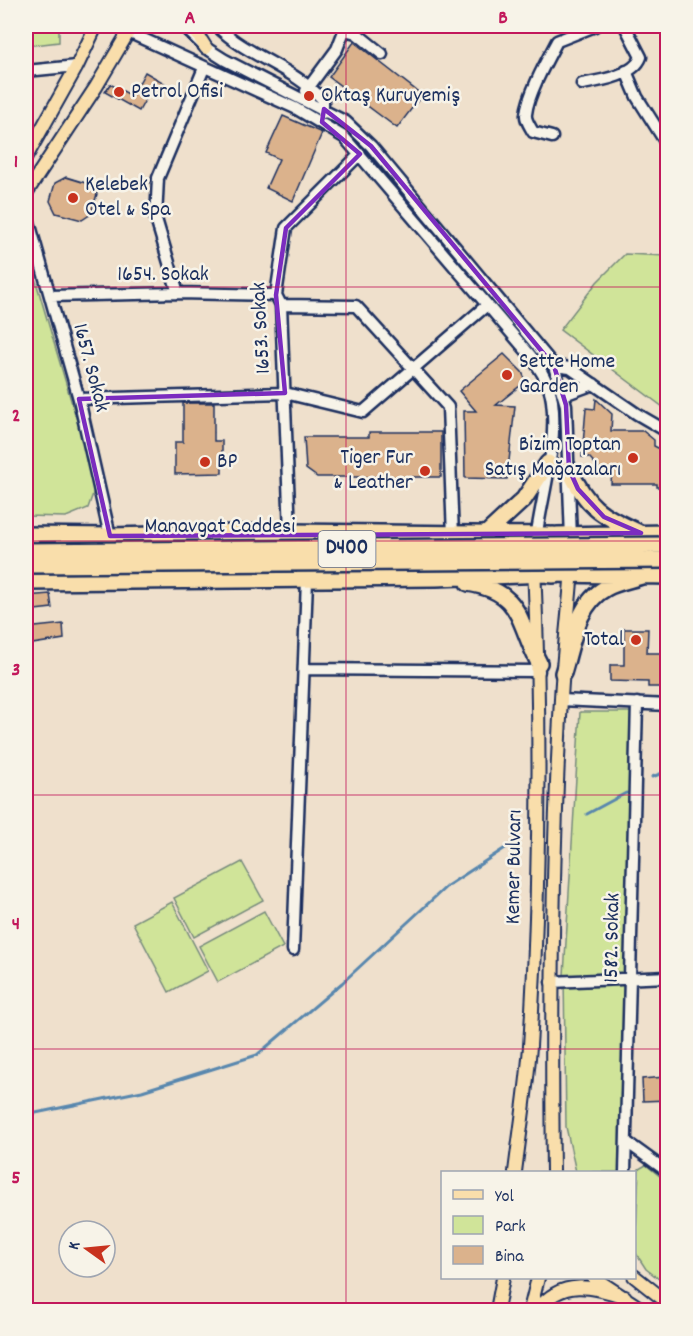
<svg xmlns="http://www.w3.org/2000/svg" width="693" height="1336" viewBox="0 0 693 1336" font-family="Dekko,sans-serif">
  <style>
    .green { fill: #d0e499; stroke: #768a7c; stroke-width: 1.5 }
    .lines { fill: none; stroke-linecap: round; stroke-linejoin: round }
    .stream { stroke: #5987ae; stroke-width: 3 }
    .building { fill: #dbb28c; stroke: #1b2f5e; stroke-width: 1.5 }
    .minor-casing { stroke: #1b2f5e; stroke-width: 15 }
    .major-casing { stroke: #1b2f5e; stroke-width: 16 }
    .highway-casing { stroke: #1b2f5e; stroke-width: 20 }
    .minor { stroke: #f7f3e8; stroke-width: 10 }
    .major { stroke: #f9deab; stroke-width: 12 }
    .highway { stroke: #f9deab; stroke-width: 15 }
    .highway-bridge-casing { stroke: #1b2f5e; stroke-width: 20; stroke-linecap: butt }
    .highway-bridge { stroke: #f9deab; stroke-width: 15 }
    .marked { fill: none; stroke: #7b2cbf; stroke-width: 4.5; stroke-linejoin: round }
    .grid { fill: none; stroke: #c2185b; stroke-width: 1.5; stroke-opacity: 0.55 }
    .poi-dot { fill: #c8321e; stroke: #f7f3e8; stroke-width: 2 }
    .labels { text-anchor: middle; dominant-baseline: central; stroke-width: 5; stroke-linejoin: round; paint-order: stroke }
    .shield { fill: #f7f3e8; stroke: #5d6a87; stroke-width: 1.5 }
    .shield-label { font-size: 21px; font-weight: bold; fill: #1b2f5e }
    .poi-label { font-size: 22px; fill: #1b2f5e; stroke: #f7f3e8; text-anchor: start }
    .street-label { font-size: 22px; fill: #1b2f5e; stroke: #f7f3e8 }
    .neatline { fill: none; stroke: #c2185b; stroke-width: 2 }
    .grid-label { font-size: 20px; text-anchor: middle; font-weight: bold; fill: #c2185b }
  </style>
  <rect width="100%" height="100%" fill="#efe0cc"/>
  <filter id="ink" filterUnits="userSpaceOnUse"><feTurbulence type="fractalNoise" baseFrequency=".0167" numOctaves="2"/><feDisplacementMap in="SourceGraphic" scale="12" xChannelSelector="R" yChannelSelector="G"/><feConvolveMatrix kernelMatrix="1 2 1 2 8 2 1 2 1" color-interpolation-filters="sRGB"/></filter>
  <g filter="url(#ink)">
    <path class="green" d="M26,26h33v16l-33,4z
      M26,248l70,237 -8,23 -22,9 -40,-1z
      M625,254l42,2v154l-107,-80 37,-48z
      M580,712h52l-13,460h-43l-10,-45 -2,-152z
      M242,862l21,38 -69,37 -20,-39z
      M172,902l36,69 -39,21 -36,-69z
      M264,911l19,36 -65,35 -19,-36z
      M646,1165l21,17v103l-21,-16 -11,-17 4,-83z"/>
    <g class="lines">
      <path class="stream" d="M652,777l16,-6
        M587,814l39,-21
        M26,1115l116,-24 115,-36 85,-72 105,-97 69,-45"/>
    </g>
    <path class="building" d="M354,42l68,53 -25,33 -68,-51z
      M145,72l21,12 -6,12 -10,-5 -11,20 -34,-19 5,-8 22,12z
      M283,116l39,17 -29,68 -27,-13 13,-29 -13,-6z
      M66,177l26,8 5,9 -6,20 -9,6 -26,-7 -6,-12 5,-18z
      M504,354l18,18 4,9 -30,24 19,1 -8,73 -42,-1 -1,-67h12l-17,-20z
      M596,399l16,15 -1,17h32l11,9v6l14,7v34h-11v-3h-46l1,-15 -13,-1 -10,-11h-7l4,-49 9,1z
      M183,403h31v38h8v32l-47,1v-32h8z
      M369,432h72v45h-124l-11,-8 -2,-32h65z
      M50,594l2,14 -26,3v-15z
      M63,624l1,15 -32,5v-7h-5l-1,-9z
      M624,629h24l-1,24h21v34h-20v-5l-38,-1v-16h14z
      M665,1077l2,23 -24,1 -1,-22z"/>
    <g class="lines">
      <defs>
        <path id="minor" d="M122,26l6,6 167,76 49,29 186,218c10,14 20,28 22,46 6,44 -10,94 -16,138
          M183,26l23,22 19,12 121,62 25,24 183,220 12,39 5,134
          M217,26c31,31 76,41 106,74v13
          M345,30l11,3 26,21
          M26,71l51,-5
          M626,71l11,26 31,49
          M582,84c17,-3 52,-8 59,-27l-16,-31
          M306,91l31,-42 9,-23
          M552,137l-19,-5c-3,-6 -8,-12 -7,-18 2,-20 21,-54 31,-73l38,-15
          M26,211l53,188 31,137
          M178,293l-22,-74 2,-41 46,-110
          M50,296l128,-3 98,2
          M281,305l75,1 92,101 5,129
          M554,366l16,2 67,46 31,18
          M564,395l30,-11
          M79,399l206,-6 78,19 124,-107
          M290,532l-9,-227 -5,-10 10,-67 74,-74
          M306,669l233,2
          M561,700l107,5
          M293,950l14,-370
          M551,982l117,-5
          M628,1143l40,29
          M625,1172l12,-469"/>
        <path id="major" d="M192,26l14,22
          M26,157l51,-91 19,-40
          M26,193l70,-106 36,-61
          M515,1172c5,-41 12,-84 15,-126 10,-160 11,-321 4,-481
          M553,1172c-2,-157 -1,-315 8,-473 2,-43 8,-87 11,-131
          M634,1276l34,27
          M594,1278l49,32
          M497,1310l6,-32
          M530,1310l8,-32
          M537,1310c25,-32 55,-24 88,-13"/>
        <path id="highway" d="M569,469c18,38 31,46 69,63
          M26,535l84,1 180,-4 260,3
          M485,535l39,-36 24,-36
          M557,535l111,-2
          M533 555a20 20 0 1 1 40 0a20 20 0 1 1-40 0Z
          M559,574l109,2
          M26,582l410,-4 111,-4
          M468,583c55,9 49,38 71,80
          M563,673c9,-29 14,-70 43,-85 11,-6 24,-8 36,-12"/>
      </defs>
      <use href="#minor" class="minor-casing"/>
      <use href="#major" class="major-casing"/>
      <use href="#highway" class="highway-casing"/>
      <use href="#minor" class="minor"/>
      <use href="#major" class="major"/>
      <use href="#highway" class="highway"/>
      <defs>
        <path id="highway-bridge" d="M26,551l642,-6
          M26,565l642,-5"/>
      </defs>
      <use href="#highway-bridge" class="highway-bridge-casing"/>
      <use href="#highway-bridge" class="highway-bridge"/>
    </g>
  </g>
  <path class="marked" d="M324,109l47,37 183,220 12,39 3,64 9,20 26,28 37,16 -531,3 -31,-137 206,-6 -9,-98 10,-67 74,-74 -38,-32z"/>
  <path class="grid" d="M346,26v1284M26,287h642M26,541h642M26,795h642M26,1049h642"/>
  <g class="poi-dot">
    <circle cx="119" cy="92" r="6"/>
    <circle cx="309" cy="96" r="6"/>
    <circle cx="73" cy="198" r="6"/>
    <circle cx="507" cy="375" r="6"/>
    <circle cx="633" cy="458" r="6"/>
    <circle cx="205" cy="462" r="6"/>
    <circle cx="425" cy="471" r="6"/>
    <circle cx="636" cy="640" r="6"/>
  </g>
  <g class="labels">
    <rect class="shield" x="318.5" y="531" width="57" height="36" rx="4.5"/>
    <g class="shield-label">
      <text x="347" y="549">D400</text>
    </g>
    <g class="poi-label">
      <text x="131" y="92">Petrol Ofisi</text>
      <text x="321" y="96">Oktaş Kuruyemiş</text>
      <text x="85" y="185">Kelebek<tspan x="85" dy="25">Otel &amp; Spa</tspan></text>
      <text x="519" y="362">Sette Home<tspan x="519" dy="25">Garden</tspan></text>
      <text x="621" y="445" text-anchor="end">Bizim Toptan<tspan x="621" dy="25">Satış Mağazaları</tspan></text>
      <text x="413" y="458" text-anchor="end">Tiger Fur<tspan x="413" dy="25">&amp; Leather</tspan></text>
      <text x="217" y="462">BP</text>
      <text x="624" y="640" text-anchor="end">Total</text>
    </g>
    <g class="street-label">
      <text x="163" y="275">1654. Sokak</text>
      <text transform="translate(262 328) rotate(-93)">1653. Sokak</text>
      <text transform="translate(90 368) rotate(75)">1657. Sokak</text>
      <text x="220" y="527">Manavgat Caddesi</text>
      <text transform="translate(515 867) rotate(-89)">Kemer Bulvarı</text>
      <text transform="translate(613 938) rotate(-89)">1582. Sokak</text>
    </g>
  </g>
  <rect width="693" height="1336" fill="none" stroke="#f7f3e8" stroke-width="66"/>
  <rect x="441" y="1171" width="195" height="108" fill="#f7f3e8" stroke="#9fa5b1" stroke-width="1.5"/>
  <rect x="453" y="1190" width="30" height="9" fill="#f9deab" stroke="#9fa5b1" stroke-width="1.5"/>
  <text x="495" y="1201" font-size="18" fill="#1b2f5e">Yol</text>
  <rect x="453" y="1216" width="30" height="18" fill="#d0e499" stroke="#9fa5b1" stroke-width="1.5"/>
  <text x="495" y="1231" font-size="18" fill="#1b2f5e">Park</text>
  <rect x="453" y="1246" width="30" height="18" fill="#dbb28c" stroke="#9fa5b1" stroke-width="1.5"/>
  <text x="495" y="1261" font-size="18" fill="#1b2f5e">Bina</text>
  <g transform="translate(87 1249) rotate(285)"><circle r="28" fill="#f7f3e8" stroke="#9fa5b1" stroke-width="1.5"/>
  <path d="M0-4.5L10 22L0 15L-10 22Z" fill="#c8321e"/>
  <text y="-9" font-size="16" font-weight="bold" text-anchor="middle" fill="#1b2f5e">K</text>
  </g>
  <rect x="33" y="33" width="627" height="1270" class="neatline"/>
  <g class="grid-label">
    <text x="190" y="23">A</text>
    <text x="503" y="23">B</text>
    <text x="16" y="167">1</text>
    <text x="16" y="421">2</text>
    <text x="16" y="675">3</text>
    <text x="16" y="929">4</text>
    <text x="16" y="1183">5</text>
  </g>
</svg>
